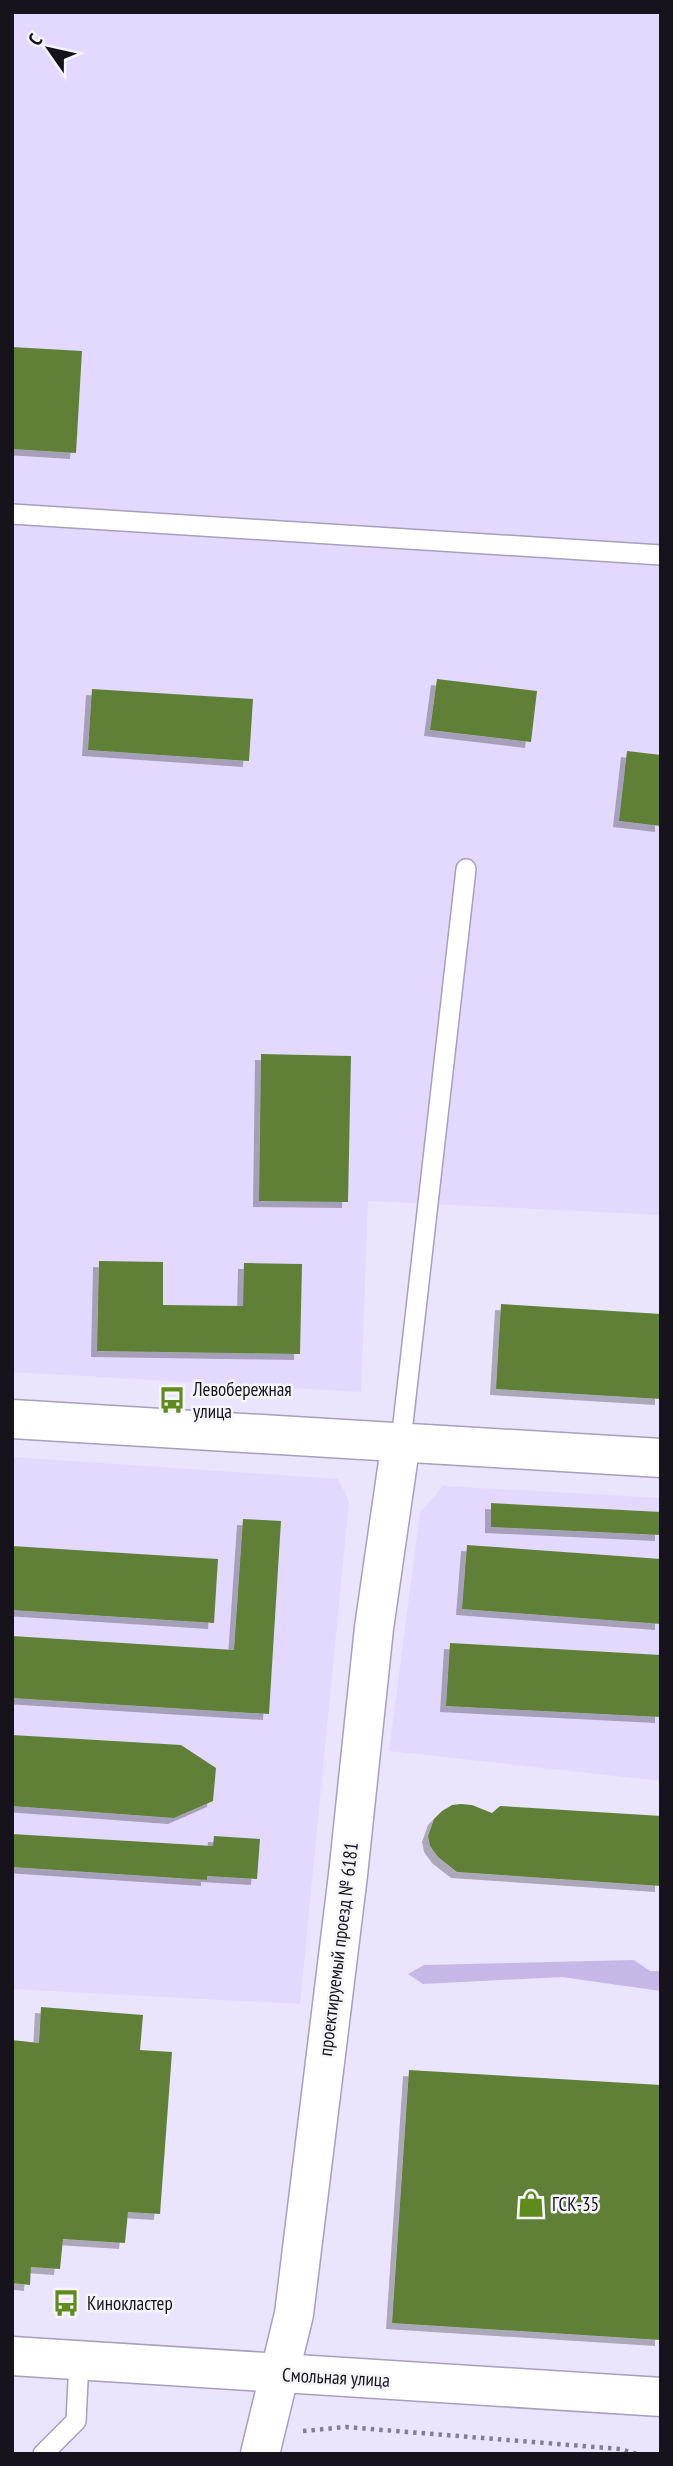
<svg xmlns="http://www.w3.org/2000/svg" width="673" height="2466" viewBox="0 0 673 2466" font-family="'PT Sans Narrow',sans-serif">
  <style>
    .built { fill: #e3d9fe }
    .green { fill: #c5b7e6 }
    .building { fill: #608038; filter: url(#shadow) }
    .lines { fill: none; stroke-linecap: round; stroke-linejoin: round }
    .service-casing { stroke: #a79fbb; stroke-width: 22 }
    .minor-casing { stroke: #a79fbb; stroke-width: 41 }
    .tertiary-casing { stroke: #a79fbb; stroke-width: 41 }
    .path { stroke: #847f90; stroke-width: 4.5; stroke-dasharray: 3.5 5; stroke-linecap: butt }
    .service { stroke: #fff; stroke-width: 19 }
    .minor { stroke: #fff; stroke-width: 38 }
    .tertiary { stroke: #fff; stroke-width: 38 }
    .labels { text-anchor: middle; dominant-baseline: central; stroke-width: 5; stroke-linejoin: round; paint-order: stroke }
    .poi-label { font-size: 19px; fill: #16131d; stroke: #f6f5fb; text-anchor: start }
    .street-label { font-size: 19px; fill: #16131d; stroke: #f6f5fb }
  </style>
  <defs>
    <filter id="shadow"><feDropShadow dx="-6" dy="6" stdDeviation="0" flood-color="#0004"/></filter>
  </defs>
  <rect width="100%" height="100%" fill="#ebe4fd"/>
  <path class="built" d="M12,12h649v1203l-293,-14 -7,191 -349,-20z
    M12,1457l326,22 11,22 -49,503 -288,-15z
    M443,1486l218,12v283l-272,-30 31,-238z"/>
  <path class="green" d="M634,1960l16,11h11v20l-99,-14 -139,7 -15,-10 16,-9z"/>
  <path class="building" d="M12,347l70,4 -6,102 -64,-4z
    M437,679l100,12 -6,51 -101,-12z
    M92,689l161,10 -4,62 -161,-11z
    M627,751l34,4v71l-42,-5z
    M261,1054l90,2 -3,146 -89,-1z
    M99,1261l64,1v43l80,1 1,-43 58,1 -2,90 -203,-3z
    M501,1304l160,10v85l-165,-10z
    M491,1503l170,9v23l-170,-8z
    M243,1519l38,2 -12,193 -257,-16v-62l222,14z
    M467,1545l194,14v65l-199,-15z
    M12,1546l206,13 -4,64 -202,-13z
    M450,1643l211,12v62l-215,-11z
    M12,1735l169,10 35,23 -3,33 -39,17 -162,-12z
    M461,1804l11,1 20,8 8,-7 161,10v70l-204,-14 -19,-15 -8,-11 -2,-10 6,-17 8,-8 10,-6z
    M12,1834l201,12 1,-10 46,3 -3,40 -50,-3v4l-195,-13z
    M41,2007l102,8 -3,35 32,2 -12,162 -32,-2 -3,31 -62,-4 -3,30 -29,-2 -1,18 -18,-2v-243l27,3z
    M409,2070l252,15v255l-269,-17z"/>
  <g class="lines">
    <defs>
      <path id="service" d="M12,514l649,41
        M401,1441l65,-572
        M43,2454l33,-33 3,-60"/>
      <path id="minor" d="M12,1419l649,39
        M260,2454l34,-140 54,-439 26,-247 27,-187"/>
      <path id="tertiary" d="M12,2356l649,41"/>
    </defs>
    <use href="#service" class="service-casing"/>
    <use href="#minor" class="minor-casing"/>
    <use href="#tertiary" class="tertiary-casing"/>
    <path class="path" d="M303,2431l43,-4 274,22 17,5"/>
    <use href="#service" class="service"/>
    <use href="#minor" class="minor"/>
    <use href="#tertiary" class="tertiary"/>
  </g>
  <defs>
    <symbol id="bus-bare" viewBox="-9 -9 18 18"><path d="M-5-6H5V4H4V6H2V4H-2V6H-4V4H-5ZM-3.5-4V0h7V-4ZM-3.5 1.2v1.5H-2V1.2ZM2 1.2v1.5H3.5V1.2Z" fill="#5f8b1c" stroke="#f6f5fb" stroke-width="2.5" paint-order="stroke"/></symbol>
    <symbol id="shop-bare" viewBox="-9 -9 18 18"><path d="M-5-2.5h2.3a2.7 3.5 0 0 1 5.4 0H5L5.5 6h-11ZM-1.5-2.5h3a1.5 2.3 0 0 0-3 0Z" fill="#5f8b1c" stroke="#f6f5fb" stroke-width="2.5" paint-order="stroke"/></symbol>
  </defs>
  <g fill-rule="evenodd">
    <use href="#bus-bare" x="153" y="1381" width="38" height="38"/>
    <use href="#shop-bare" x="512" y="2185" width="38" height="38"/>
    <use href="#bus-bare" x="47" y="2284" width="38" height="38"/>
  </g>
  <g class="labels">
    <g class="poi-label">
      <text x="193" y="1389">Левобережная<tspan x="193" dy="22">улица</tspan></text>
      <text x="552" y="2204">ГСК-35</text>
      <text x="87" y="2303">Кинокластер</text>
    </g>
    <g class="street-label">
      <text transform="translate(338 1949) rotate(-83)">проектируемый проезд № 6181</text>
      <text transform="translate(336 2377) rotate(3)">Смольная улица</text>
    </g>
  </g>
  <rect width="673" height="2466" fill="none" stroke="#16131d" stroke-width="28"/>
  <g transform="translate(49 49) rotate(304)" stroke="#f6f5fb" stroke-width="5" paint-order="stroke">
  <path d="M0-5L12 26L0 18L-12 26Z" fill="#16131d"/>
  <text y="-10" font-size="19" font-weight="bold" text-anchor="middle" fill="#16131d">С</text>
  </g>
</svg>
